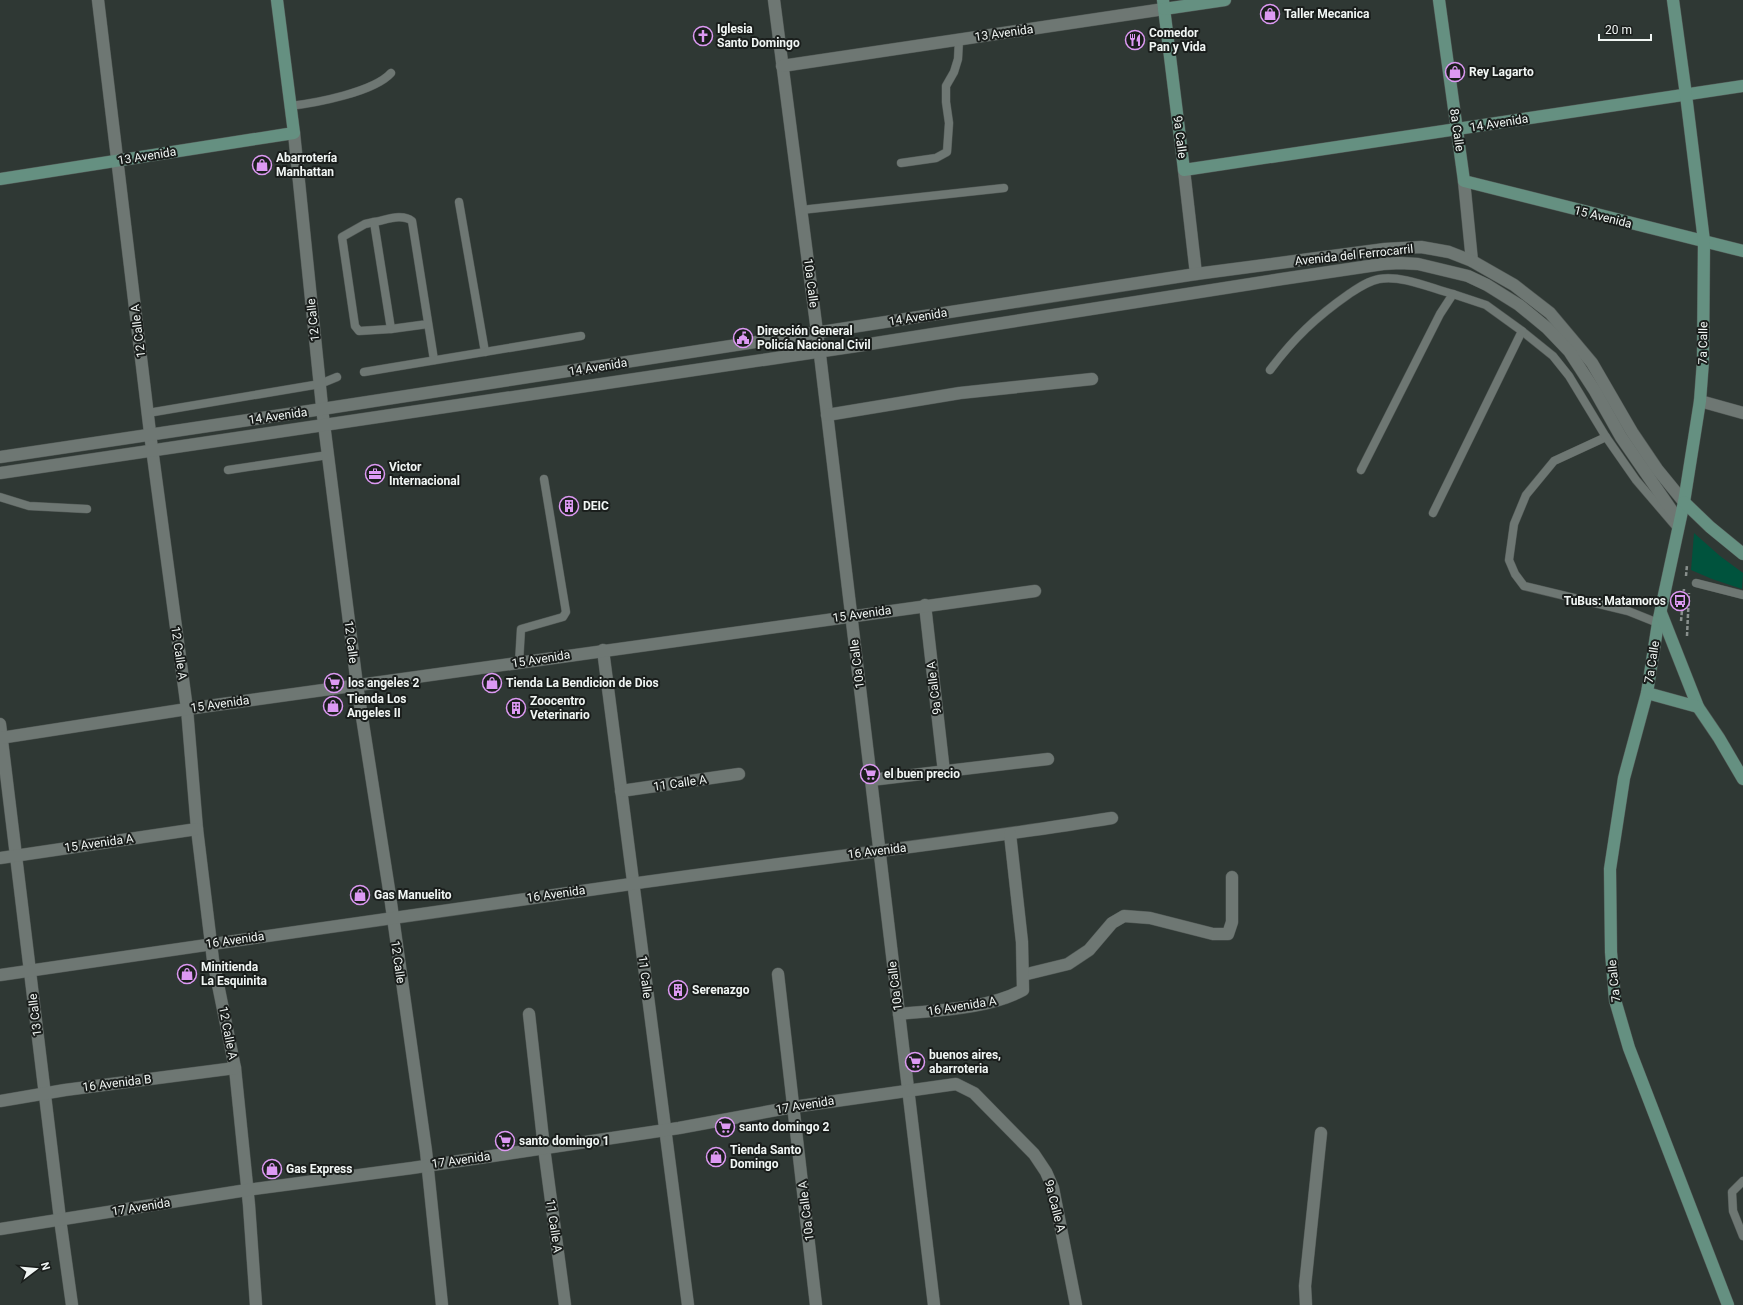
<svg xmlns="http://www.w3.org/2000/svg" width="1743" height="1305" font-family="Roboto,sans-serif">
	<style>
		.green { fill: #00533d }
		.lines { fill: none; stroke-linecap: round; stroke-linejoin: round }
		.lane-casing { stroke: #505754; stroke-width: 9 }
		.street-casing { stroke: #505754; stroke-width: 13 }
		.secondary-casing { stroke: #505754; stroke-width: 13 }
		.path { stroke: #89908d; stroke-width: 2.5; stroke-dasharray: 4 2; stroke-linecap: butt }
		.lane { stroke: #6e7773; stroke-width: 8 }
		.street { stroke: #6e7773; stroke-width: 12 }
		.secondary { stroke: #659081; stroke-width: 12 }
		.labels { text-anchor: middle; stroke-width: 4; stroke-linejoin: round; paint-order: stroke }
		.poi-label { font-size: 12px; font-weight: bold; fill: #f1f6f4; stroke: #1a1e1c; text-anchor: start }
		.street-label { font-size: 12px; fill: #f1f6f4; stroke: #1a1e1c }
	</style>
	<rect width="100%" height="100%" fill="#2f3834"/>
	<polygon class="green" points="1694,533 1720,556 1743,573 1742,589 1712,579 1691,570"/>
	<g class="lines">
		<defs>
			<g id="lane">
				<path d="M290 106C316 103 374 92 391 73"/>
				<polyline points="901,163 936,158 947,152 949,123 946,102 946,86 954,72 958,59 959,40"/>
				<polyline points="459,202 485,352"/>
				<polyline points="801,210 1004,188"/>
				<polyline points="374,222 365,224 342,237 355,326 359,331 391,329"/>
				<path d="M428 324 391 329 374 222C386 220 402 213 412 221L434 360"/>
				<path d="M1270 370C1294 338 1316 317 1349 294 1358 288 1368 281 1379 279 1403 275 1430 288 1453 294"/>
				<polyline points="364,372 581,336"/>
				<polyline points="148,413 320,384 337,377"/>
				<polyline points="1606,437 1554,461 1526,495 1514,524 1509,560 1515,574 1524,586 1628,611 1658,623"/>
				<polyline points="228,470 328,455"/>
				<polyline points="1361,470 1440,314 1453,294 1486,305 1522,331 1553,356 1569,376 1606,437 1636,480 1678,529"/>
				<polyline points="0,497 29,506 87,509"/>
				<polyline points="1433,513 1522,331"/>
				<polyline points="1696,583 1743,595"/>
				<polyline points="519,663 521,629 563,617 566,612 544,479"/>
				<polyline points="1743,1181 1732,1192 1733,1211 1743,1236"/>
			</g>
			<g id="street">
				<polyline points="98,0 151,441 187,709 197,829 213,960 235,1068 249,1205 256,1305"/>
				<polyline points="774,0 820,355 934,1305"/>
				<polyline points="782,66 1164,9"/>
				<polyline points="294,133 323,416 357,685 390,896 426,1151 442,1305"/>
				<polyline points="1184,170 1196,274"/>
				<polyline points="1464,181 1472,261"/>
				<polyline points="1700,401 1743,413"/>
				<polyline points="827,415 960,393 1092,379"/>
				<polyline points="0,457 309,411 1196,274 1385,249 1421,247 1449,252 1472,261 1514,285 1550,313 1592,363 1632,432 1657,469 1684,502"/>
				<polyline points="0,473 857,346 1282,279 1383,264 1400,263 1418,264 1468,276 1487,285 1519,305 1547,328 1569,351 1595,391 1621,437 1679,521"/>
				<polyline points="925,605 944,772"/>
				<polyline points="603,650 688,1305"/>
				<polyline points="0,724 60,1219 72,1305"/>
				<polyline points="0,738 187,709 1035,591"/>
				<polyline points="871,780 1048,759"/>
				<polyline points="621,791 739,774"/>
				<polyline points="0,858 197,829"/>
				<polyline points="778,974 816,1305"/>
				<path d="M0 975C210 944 421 914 631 884 791 861 952 844 1112 818"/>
				<polyline points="1023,975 1068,964 1089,950 1112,923 1124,916 1150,918 1213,934 1228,934 1232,922 1232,877"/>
				<polyline points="529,1014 544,1148 565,1305"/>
				<path d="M899 1014C938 1010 988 1009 1023 990L1022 942 1010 834"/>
				<polyline points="0,1101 65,1090 235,1068"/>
				<polyline points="0,1229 247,1190 412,1168 679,1128 793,1107 956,1084 974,1093 1034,1154 1046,1172 1053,1188 1076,1305"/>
				<polyline points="1306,1305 1305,1286 1321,1133"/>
			</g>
			<g id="secondary">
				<polyline points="1163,0 1184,170 1743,86"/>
				<polyline points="1439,0 1464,181 1743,251"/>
				<polyline points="1673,0 1686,95 1704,241 1703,361 1700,401 1684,502 1658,623 1647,693 1624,778 1610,869 1611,952 1615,1000 1629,1048 1728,1305"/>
				<polyline points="1164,9 1225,0"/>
				<polyline points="0,179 294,133 277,0"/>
				<polyline points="1684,502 1710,527 1743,554"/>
				<polyline points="1661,613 1698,707 1719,738 1743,779"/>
				<polyline points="1647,693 1698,707"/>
			</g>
		</defs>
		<use href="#lane" class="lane-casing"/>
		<use href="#street" class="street-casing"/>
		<use href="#secondary" class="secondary-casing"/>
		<g class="path">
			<polyline points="1686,576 1687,565"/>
			<polyline points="1681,621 1684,589"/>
			<polyline points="1687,636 1689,593"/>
		</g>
		<use href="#lane" class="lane"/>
		<use href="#street" class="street"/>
		<use href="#secondary" class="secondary"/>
	</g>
	<defs>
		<symbol id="shop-ring" viewBox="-11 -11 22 22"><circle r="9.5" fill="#1a1e1c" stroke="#dd99f3" stroke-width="1.5"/><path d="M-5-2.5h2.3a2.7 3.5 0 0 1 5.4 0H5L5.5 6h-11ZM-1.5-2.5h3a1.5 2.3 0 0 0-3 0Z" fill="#dd99f3"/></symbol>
		<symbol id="church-ring" viewBox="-11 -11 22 22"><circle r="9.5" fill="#1a1e1c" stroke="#dd99f3" stroke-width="1.5"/><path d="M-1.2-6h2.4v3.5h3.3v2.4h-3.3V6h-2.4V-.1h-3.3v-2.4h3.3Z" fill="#dd99f3"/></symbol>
		<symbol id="restaurant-ring" viewBox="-11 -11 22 22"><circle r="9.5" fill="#1a1e1c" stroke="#dd99f3" stroke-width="1.5"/><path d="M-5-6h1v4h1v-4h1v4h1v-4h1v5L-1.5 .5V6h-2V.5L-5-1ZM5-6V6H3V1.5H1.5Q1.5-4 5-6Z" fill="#dd99f3"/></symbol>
		<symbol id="civic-ring" viewBox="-11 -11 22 22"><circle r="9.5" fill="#1a1e1c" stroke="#dd99f3" stroke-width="1.5"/><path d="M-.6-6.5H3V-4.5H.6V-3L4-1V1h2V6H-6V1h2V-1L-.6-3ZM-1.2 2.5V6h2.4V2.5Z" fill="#dd99f3"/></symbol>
		<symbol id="office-ring" viewBox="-11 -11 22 22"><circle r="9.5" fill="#1a1e1c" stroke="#dd99f3" stroke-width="1.5"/><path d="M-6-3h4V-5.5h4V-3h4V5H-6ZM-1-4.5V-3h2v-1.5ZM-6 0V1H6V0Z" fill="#dd99f3"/></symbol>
		<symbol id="building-ring" viewBox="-11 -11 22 22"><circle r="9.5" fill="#1a1e1c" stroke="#dd99f3" stroke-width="1.5"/><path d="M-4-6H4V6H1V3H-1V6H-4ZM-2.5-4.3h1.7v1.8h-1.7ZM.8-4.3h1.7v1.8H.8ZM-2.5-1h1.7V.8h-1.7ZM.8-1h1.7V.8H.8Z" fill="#dd99f3"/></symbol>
		<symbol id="bus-ring" viewBox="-11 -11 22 22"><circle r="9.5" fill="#1a1e1c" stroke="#dd99f3" stroke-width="1.5"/><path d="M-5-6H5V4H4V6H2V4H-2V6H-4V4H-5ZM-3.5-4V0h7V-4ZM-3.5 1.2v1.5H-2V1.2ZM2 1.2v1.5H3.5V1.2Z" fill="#dd99f3"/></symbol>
		<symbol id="supermarket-ring" viewBox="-11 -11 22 22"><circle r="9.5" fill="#1a1e1c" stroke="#dd99f3" stroke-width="1.5"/><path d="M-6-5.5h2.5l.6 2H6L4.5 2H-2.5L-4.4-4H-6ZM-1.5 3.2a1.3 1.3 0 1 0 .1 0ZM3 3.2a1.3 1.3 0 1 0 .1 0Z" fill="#dd99f3"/></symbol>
	</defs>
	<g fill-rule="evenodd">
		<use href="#shop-ring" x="1259" y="3" width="22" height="22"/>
		<use href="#church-ring" x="692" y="25" width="22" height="22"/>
		<use href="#restaurant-ring" x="1124" y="29" width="22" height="22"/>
		<use href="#shop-ring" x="1444" y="61" width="22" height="22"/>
		<use href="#shop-ring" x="251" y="154" width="22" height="22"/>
		<use href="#civic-ring" x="732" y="327" width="22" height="22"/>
		<use href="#office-ring" x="364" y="463" width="22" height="22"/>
		<use href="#building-ring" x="558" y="495" width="22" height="22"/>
		<use href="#bus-ring" x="1669" y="590" width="22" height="22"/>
		<use href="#supermarket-ring" x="323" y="672" width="22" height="22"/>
		<use href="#shop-ring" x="481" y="672" width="22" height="22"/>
		<use href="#shop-ring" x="322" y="695" width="22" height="22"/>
		<use href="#building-ring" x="505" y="697" width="22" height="22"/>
		<use href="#supermarket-ring" x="859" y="763" width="22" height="22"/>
		<use href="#shop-ring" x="349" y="884" width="22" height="22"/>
		<use href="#shop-ring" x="176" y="963" width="22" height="22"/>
		<use href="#building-ring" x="667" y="979" width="22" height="22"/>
		<use href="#supermarket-ring" x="904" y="1051" width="22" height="22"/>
		<use href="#supermarket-ring" x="714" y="1116" width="22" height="22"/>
		<use href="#supermarket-ring" x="494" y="1130" width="22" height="22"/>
		<use href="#shop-ring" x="705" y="1146" width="22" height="22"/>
		<use href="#shop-ring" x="261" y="1158" width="22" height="22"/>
	</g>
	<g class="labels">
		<g class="poi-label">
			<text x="1284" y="18">Taller Mecanica</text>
			<text x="717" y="33">Iglesia<tspan x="717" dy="14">Santo Domingo</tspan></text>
			<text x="1149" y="37">Comedor<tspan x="1149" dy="14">Pan y Vida</tspan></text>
			<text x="1469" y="76">Rey Lagarto</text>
			<text x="276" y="162">Abarrotería<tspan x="276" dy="14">Manhattan</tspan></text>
			<text x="757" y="335">Dirección General<tspan x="757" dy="14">Policía Nacional Civil</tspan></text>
			<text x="389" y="471">Victor<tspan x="389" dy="14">Internacional</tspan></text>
			<text x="583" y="510">DEIC</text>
			<text x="1666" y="605" text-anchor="end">TuBus: Matamoros</text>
			<text x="348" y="687">los angeles 2</text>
			<text x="506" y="687">Tienda La Bendicion de Dios</text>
			<text x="347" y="703">Tienda Los<tspan x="347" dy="14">Angeles II</tspan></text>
			<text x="530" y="705">Zoocentro<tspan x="530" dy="14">Veterinario</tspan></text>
			<text x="884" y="778">el buen precio</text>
			<text x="374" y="899">Gas Manuelito</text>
			<text x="201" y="971">Minitienda<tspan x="201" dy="14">La Esquinita</tspan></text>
			<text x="692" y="994">Serenazgo</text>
			<text x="929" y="1059">buenos aires,<tspan x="929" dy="14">abarroteria</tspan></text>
			<text x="739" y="1131">santo domingo 2</text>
			<text x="519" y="1145">santo domingo 1</text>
			<text x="730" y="1154">Tienda Santo<tspan x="730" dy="14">Domingo</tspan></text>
			<text x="286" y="1173">Gas Express</text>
		</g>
		<g class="street-label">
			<text transform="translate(1004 33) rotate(-8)" y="4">13 Avenida</text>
			<text transform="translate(1499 123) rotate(-9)" y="4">14 Avenida</text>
			<text transform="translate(1457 130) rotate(82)" y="4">8a Calle</text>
			<text transform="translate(1180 137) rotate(83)" y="4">9a Calle</text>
			<text transform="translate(147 156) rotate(-9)" y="4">13 Avenida</text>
			<text transform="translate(1603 217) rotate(14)" y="4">15 Avenida</text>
			<text transform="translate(1354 255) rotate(-6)" y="4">Avenida del Ferrocarril</text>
			<text transform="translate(811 283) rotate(83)" y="4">10a Calle</text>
			<text transform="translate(918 317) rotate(-9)" y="4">14 Avenida</text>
			<text transform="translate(313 320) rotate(-96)" y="4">12 Calle</text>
			<text transform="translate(138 331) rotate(-97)" y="4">12 Calle A</text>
			<text transform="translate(1703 343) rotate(-89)" y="4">7a Calle</text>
			<text transform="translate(598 367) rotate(-9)" y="4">14 Avenida</text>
			<text transform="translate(278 416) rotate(-8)" y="4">14 Avenida</text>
			<text transform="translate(862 614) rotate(-8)" y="4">15 Avenida</text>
			<text transform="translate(351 642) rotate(83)" y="4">12 Calle</text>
			<text transform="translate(179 653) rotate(82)" y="4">12 Calle A</text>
			<text transform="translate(541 659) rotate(-9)" y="4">15 Avenida</text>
			<text transform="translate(1652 662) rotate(-81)" y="4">7a Calle</text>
			<text transform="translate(857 664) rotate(-97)" y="4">10a Calle</text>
			<text transform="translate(934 688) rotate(-97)" y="4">9a Calle A</text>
			<text transform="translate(220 704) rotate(-8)" y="4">15 Avenida</text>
			<text transform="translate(680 783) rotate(-8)" y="4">11 Calle A</text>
			<text transform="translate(99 843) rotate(-8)" y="4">15 Avenida A</text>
			<text transform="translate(877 851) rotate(-7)" y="4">16 Avenida</text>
			<text transform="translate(556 894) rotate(-8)" y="4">16 Avenida</text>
			<text transform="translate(235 940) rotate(-8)" y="4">16 Avenida</text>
			<text transform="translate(398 962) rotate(82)" y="4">12 Calle</text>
			<text transform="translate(645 977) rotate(83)" y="4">11 Calle</text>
			<text transform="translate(1614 981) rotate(-96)" y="4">7a Calle</text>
			<text transform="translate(895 986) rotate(-97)" y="4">10a Calle</text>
			<text transform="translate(962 1006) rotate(-9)" y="4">16 Avenida A</text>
			<text transform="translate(35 1015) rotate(-97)" y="4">13 Calle</text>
			<text transform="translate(228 1033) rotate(79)" y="4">12 Calle A</text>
			<text transform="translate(117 1083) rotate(-7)" y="4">16 Avenida B</text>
			<text transform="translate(805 1105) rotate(-9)" y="4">17 Avenida</text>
			<text transform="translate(461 1160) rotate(-8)" y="4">17 Avenida</text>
			<text transform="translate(1055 1206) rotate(76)" y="4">9a Calle A</text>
			<text transform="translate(141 1207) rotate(-9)" y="4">17 Avenida</text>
			<text transform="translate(806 1211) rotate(-97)" y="4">10a Calle A</text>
			<text transform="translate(554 1226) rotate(82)" y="4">11 Calle A</text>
		</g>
	</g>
	<g transform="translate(36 1269) rotate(74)" stroke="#1a1e1c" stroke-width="3" paint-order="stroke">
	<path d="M0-3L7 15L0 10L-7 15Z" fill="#f1f6f4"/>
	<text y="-6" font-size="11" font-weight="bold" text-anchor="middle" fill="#f1f6f4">N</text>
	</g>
	<path d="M1599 34v6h52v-6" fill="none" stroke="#f1f6f4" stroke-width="2"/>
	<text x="1605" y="34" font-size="12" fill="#f1f6f4" stroke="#1a1e1c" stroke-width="3" paint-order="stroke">20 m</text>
</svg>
